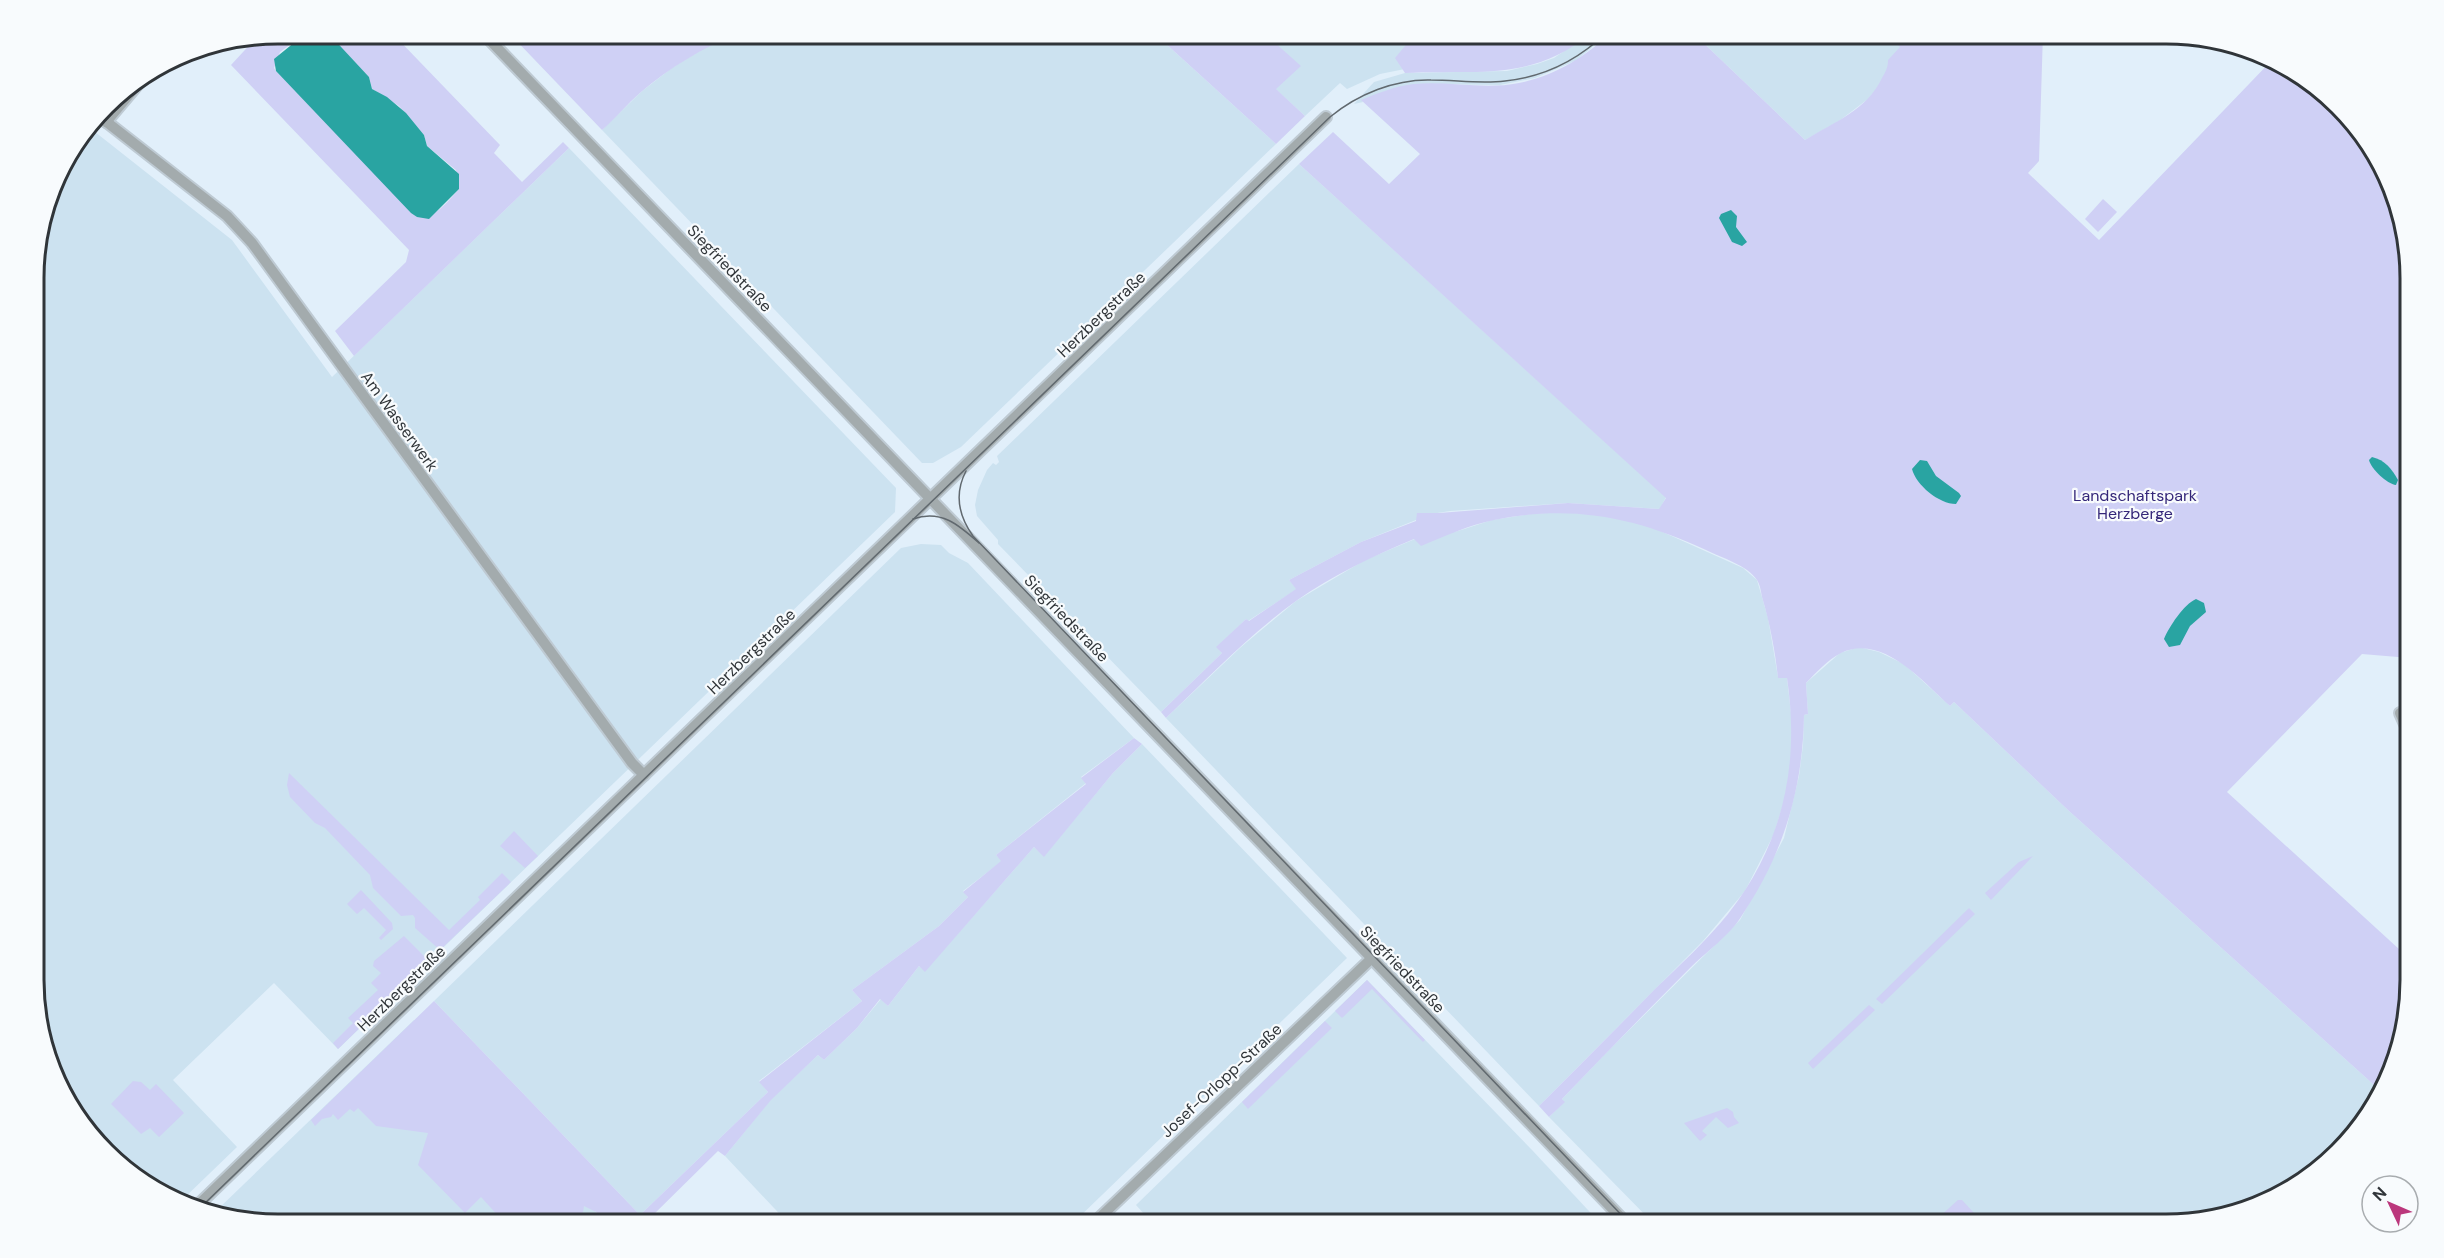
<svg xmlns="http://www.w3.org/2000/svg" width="2444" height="1258" font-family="'DM Sans',sans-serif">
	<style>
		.built { fill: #cce2f0 }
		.green { fill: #cfd0f5 }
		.water { fill: #29a4a2 }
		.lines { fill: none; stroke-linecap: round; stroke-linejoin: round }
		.minor-casing { stroke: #becad3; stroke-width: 14 }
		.minor { stroke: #a3abad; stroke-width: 10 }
		.tram { stroke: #61696f; stroke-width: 1.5 }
		.labels { text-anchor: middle; stroke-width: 4.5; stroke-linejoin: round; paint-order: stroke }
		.street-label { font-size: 16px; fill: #303539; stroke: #f8fbfd }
		.park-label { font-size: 16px; fill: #342779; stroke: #f8fbfd }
		.rim { fill: none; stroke: #303539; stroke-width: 3 }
	</style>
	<rect width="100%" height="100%" fill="#e1effa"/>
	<g class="built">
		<polygon points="737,33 1154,33 1276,144 961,447 933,463 922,463 602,130 641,92 673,67 708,46"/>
		<polygon points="1214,33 1584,33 1380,74 1347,89 1340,83 1305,116"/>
		<polygon points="1591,33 1609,34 1575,61 1535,78 1500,85 1430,84 1362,100 1363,102 1354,104 1374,82 1405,73 1507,71 1537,64 1554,58"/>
		<polygon points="1693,33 1885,33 1901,47 1878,87 1868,99 1839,121 1805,140"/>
		<polygon points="90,128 232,240 332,377 569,148 896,488 895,512 338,1049 274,983 173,1080 237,1147 180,1202 169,1200 83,1129 52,1074 35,1013 34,261 58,169"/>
		<polygon points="1299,164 1666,497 1660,509 1568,503 1450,511 1431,514 1361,542 1289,580 1297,589 1248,621 1246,619 1217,647 1222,653 1161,712 998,544 998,540 977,516 975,505 978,490 987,470 993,463 996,465 999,462 997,456"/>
		<polygon points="1561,512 1593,514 1625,519 1656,529 1743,568 1757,580 1768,618 1778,677 1787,678 1793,731 1791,762 1785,798 1774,834 1745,891 1703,941 1539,1106 1166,718 1241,647 1296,601 1365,560 1415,539 1458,531 1492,520 1531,514"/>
		<polygon points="921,544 941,545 949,553 968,563 1134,738 1081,777 1086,783 996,855 1002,861 963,891 968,897 939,926 852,990 862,1001 759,1081 768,1092 640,1215 434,1001 901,548"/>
		<polygon points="1859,647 1879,652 1904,664 1950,706 1954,702 2069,811 2383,1093 2358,1126 2360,1128 2350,1142 2302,1184 2245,1212 2182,1224 1655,1225 1549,1117 1564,1102 1562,1099 1609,1050 1740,920 1784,838 1799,776 1803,745 1804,715 1808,714 1806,683 1840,653"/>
		<polygon points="1142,744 1347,958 1071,1225 790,1225 725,1156 771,1099 818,1055 824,1060 857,1028 881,999 888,1006 919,966 925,971 1034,847 1044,856 1113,773"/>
		<polygon points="1367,980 1532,1150 1602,1225 1154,1225 1136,1205"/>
		<polygon points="414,1020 608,1225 278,1225 216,1211"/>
	</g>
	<g class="green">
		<path d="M278 33H306L280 52 274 68 276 71 417 217C437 217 445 204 459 189L456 170 427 146 424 135 399 106 372 89 369 77 327 33H392L500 145 494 153 522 182 563 142 569 148 354 356 335 331 406 262 409 250 231 65 257 37Z"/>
		<path d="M509 33H737C702 49 670 67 641 92 627 104 614 120 602 130Z"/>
		<polygon points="1154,33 1280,33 1273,41 1301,66 1276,89 1305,116 1276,144"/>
		<path d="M1416 33H1591C1531 83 1476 69 1405 73L1395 58Z"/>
		<path d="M1611 33H1693L1805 140C1834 122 1867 110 1882 78 1886 71 1888 67 1888 60L1900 47 1885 33H2043L2039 161 2028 173 2099 240 2274 58 2327 94 2370 141 2409 246 2410 658 2362 654 2227 792 2411 960V981L2383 1093 2069 811 1954 702 1950 706C1922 681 1882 633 1841 653 1827 660 1816 673 1806 683L1808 714 1804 715C1803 789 1783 855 1741 917 1730 935 1705 953 1690 968 1647 1011 1604 1055 1562 1099L1565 1102 1549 1117 1539 1106C1578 1067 1617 1028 1655 989 1680 965 1706 941 1728 914 1783 844 1800 765 1787 678H1778C1775 650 1770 624 1762 597 1761 592 1760 584 1757 580 1747 565 1722 558 1706 550 1635 517 1572 504 1494 520 1469 525 1445 536 1421 546L1414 539C1373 556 1333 575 1296 601 1249 635 1208 678 1166 718L1161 712 1222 653 1216 647 1246 619 1249 621 1296 589 1289 580 1361 542 1416 521 1417 513H1439L1568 503 1659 509 1666 498 1299 164 1333 132 1389 184 1420 154 1361 100C1378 93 1396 86 1414 84 1449 81 1485 90 1519 83 1555 76 1584 57 1611 33Z"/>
		<polygon points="2103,199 2117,212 2098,232 2085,219"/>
		<polygon points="1134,738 1142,744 1113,773 1044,857 1034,847 925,972 919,966 888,1006 880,999 857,1028 824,1060 818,1055 771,1100 725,1156 718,1151 646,1222 649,1225 608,1225 596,1212 584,1206 583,1212 569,1225 518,1225 511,1219 501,1219 481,1197 465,1213 418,1165 428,1133 376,1126 358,1108 354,1112 350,1109 338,1120 333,1114 331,1117 322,1119 315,1126 311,1120 434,1001 640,1215 768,1092 759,1082 862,1001 852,990 939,926 968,897 963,892 1001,861 996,855 1086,784 1081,778"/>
		<polygon points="289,773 449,930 480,900 478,897 502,873 511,882 440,950 415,928 415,918 413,915 401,916 373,888 370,875 325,828 315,823 290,797 287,785"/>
		<polygon points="514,831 538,856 525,868 500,846"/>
		<polygon points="2033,856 1991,900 1985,893 2019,862"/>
		<polygon points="361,890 392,923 393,929 381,940 379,938 386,930 364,908 357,914 347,904"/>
		<polygon points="1969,908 1975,914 1882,1004 1876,999"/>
		<polygon points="404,936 429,961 338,1049 333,1043 353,1023 348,1018 378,990 371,983 381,973 373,966 374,961"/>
		<polygon points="1367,980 1425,1040 1423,1042 1372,989 1342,1018 1335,1011"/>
		<polygon points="1869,1005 1875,1010 1813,1069 1808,1063"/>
		<polygon points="1325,1021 1332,1028 1248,1109 1242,1102"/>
		<polygon points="133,1081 141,1082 150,1090 156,1084 184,1113 159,1137 150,1128 141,1134 111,1104"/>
		<polygon points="1727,1108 1733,1112 1734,1117 1739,1123 1728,1128 1716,1117 1702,1131 1707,1135 1700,1141 1684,1123"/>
		<polygon points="1958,1200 1962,1200 1974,1213 1974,1216 1966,1225 1940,1225 1938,1218"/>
	</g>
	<g class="water">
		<polygon points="306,33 329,34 369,77 372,89 387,97 406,113 424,135 427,146 459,174 459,189 429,219 417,217 411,213 276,71 274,59"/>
		<polygon points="1731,210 1737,216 1736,227 1747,242 1742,246 1732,242 1719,218 1721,214"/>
		<path d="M2372 457C2385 460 2392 469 2398 480L2396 485C2387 484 2371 469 2369 460Z"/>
		<path d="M1920 460 1927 461 1936 476 1959 493 1961 496 1956 504C1939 504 1916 485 1912 469Z"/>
		<path d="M2196 599 2204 603 2206 612 2190 626 2180 645 2169 647 2164 639C2169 627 2184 604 2196 599Z"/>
	</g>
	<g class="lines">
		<defs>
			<g id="minor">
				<polyline points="483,33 1628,1225"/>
				<polyline points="99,116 227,216 252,243 632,763 644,775"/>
				<polyline points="106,122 144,77"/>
				<polyline points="2400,713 2410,735"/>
				<polyline points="197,1206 1326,117"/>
				<polyline points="1092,1225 1372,958"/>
			</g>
		</defs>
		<use href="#minor" class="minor-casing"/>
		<use href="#minor" class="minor"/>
		<g class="tram">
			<path d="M966 471C954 494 958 515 973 536L1631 1225"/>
			<path d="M913 519C941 509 959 525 979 543"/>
			<path d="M201 1207 1330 117C1358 94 1395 79 1431 80 1456 80 1480 84 1505 81 1543 77 1578 60 1606 33"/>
		</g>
	</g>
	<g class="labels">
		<g class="street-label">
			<text transform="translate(730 268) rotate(46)" y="6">Siegfriedstraße</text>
			<text transform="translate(1101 314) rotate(-44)" y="6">Herzbergstraße</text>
			<text transform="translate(400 421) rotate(54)" y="6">Am Wasserwerk</text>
			<text transform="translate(1067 618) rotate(46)" y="6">Siegfriedstraße</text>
			<text transform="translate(751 651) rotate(-44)" y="6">Herzbergstraße</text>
			<text transform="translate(1403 969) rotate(46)" y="6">Siegfriedstraße</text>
			<text transform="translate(401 988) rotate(-44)" y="6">Herzbergstraße</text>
			<text transform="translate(1221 1080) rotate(-43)" y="6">Josef-Orlopp-Straße</text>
		</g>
		<g class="park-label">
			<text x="2135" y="501">Landschaftspark<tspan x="2135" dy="18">Herzberge</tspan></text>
		</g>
	</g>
	<path d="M0 0H2444V1258H0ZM278 44H2166A234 234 0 0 1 2400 278V980A234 234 0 0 1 2166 1214H278A234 234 0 0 1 44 980V278A234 234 0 0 1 278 44Z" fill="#f8fbfd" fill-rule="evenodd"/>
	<path class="rim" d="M278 44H2166A234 234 0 0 1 2400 278V980A234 234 0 0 1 2166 1214H278A234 234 0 0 1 44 980V278A234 234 0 0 1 278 44Z"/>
	<g transform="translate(2390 1204) rotate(314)"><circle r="28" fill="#f8fbfd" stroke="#a8acaf" stroke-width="1.5"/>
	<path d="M0-4.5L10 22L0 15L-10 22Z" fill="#bb377c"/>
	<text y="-9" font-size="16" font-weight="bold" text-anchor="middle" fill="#303539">N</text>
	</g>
</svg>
